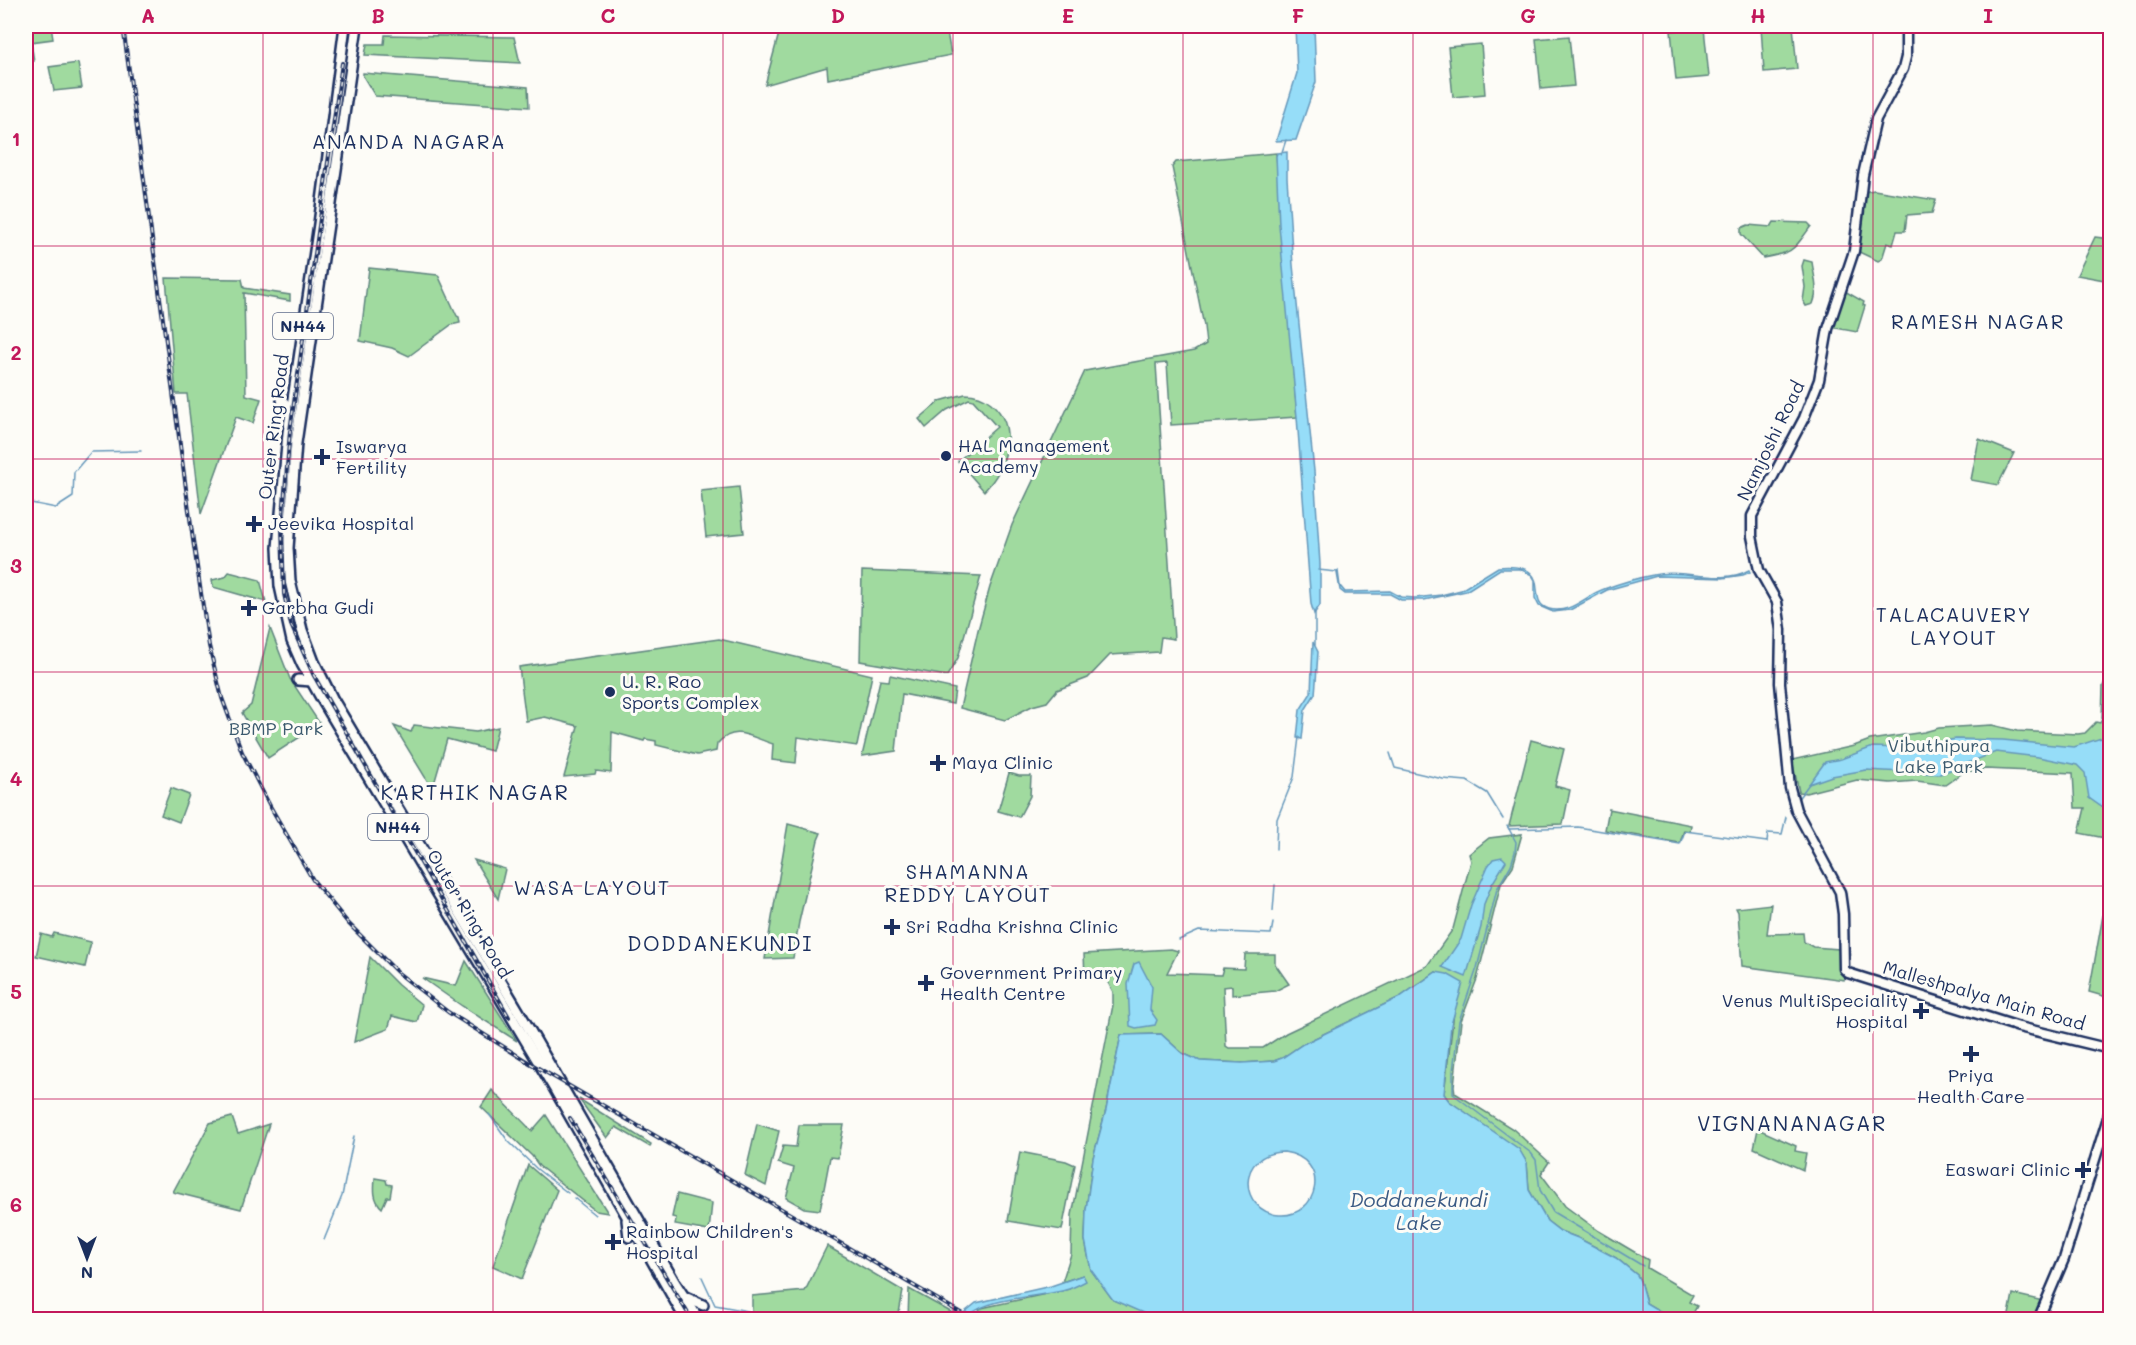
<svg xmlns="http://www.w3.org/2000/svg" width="2136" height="1345" font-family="Mali,sans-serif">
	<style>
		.green { fill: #a0da9f; stroke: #5e847e; stroke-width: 1.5 }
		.water { fill: #96ddf8; stroke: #6597ba; stroke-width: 1.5; fill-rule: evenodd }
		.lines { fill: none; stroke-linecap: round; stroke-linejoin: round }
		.stream { stroke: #6597ba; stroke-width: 1.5 }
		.major-casing { stroke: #1b2f5e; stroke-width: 13 }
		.highway-casing { stroke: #1b2f5e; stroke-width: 14 }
		.major { stroke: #fdfcf7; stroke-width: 8 }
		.highway { stroke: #fdfcf7; stroke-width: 9 }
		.rail-casing { stroke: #1b2f5e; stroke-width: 4 }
		.rail { stroke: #fdfcf7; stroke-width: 1.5; stroke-dasharray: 4.5; stroke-linecap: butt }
		.grid { fill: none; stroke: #c2185b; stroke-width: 1.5; stroke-opacity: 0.55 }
		.poi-dot { fill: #1b2f5e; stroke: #fdfcf7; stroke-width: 2 }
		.labels { text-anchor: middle; stroke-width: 6; stroke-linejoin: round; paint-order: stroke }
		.shield { fill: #fdfcf7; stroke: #5f6c8c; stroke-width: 1.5 }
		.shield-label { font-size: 16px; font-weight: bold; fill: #1b2f5e }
		.street-label { font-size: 18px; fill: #1b2f5e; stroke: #fdfcf7 }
		.poi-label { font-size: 18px; fill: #1b2f5e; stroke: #fdfcf7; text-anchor: start }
		.park-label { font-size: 18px; fill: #3c5a6e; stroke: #fdfcf7 }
		.neighbourhood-label { font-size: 20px; letter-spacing: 1.5px; fill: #1b2f5e; stroke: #fdfcf7 }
		.water-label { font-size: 20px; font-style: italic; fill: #3a5a84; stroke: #fdfcf7 }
		.quarter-label { font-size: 21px; letter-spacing: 1.5px; fill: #1b2f5e; stroke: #fdfcf7 }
		.neatline { fill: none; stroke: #c2185b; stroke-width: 2 }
		.grid-label { font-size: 20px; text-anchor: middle; font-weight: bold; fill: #c2185b }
	</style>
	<rect width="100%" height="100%" fill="#fdfcf7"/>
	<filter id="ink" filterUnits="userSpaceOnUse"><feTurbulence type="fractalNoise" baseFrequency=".0167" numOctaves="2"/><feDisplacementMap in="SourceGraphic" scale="12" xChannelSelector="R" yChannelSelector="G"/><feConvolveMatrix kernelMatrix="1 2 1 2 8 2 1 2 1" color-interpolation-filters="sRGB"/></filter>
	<g filter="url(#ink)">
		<g class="green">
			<polygon points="26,26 51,26 53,39 31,42 34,61 26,62"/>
			<polygon points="781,26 946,26 951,55 828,79 827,67 765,85"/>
			<polygon points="1761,26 1793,26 1797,69 1764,72"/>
			<polygon points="1704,28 1709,77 1676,80 1671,31"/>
			<polygon points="385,35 514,37 520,63 365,55 367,44 384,44"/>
			<polygon points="1569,36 1574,86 1541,89 1536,39"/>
			<polygon points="1481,44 1485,94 1453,97 1448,47"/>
			<polygon points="78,63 82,88 54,91 49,67"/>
			<polygon points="363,73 528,87 529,107 375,96 363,76"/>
			<polygon points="1276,153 1297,417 1171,425 1167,363 1156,364 1174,639 1161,637 1159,652 1110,655 1088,678 1057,690 1047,702 1032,706 1005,720 960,708 978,630 990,587 1012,525 1085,371 1194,351 1206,344 1204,326 1172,167 1176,162"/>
			<polygon points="1874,190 1936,200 1932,213 1907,215 1905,231 1897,231 1893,245 1887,243 1882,259 1878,261 1857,251 1864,192"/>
			<path d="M1774 222 1808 223 1811 226C1792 252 1794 252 1763 258L1741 234V228L1748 225 1771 227Z"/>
			<polygon points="2095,237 2110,239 2110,281 2077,275"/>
			<path d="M1804 260 1812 262C1814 277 1819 289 1813 304L1806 306 1803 301 1805 287 1802 266Z"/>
			<polygon points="369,268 438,275 457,316 459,317 460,323 451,325 409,356 392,348 360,341"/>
			<polygon points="166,278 242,279 244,288 290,295 290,301 244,293 246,395 261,399 253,423 236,417 201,514 187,394 176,394"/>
			<polygon points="1843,290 1864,302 1863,305 1865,306 1857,332 1830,327"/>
			<path d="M965 394C975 394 984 397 991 403 1019 427 1007 468 984 491L958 461 997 427 973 400 969 399 947 410 926 428 919 419 940 401Z"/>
			<polygon points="1979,439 2014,453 1998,485 1971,480"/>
			<polygon points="739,487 744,533 706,537 701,491"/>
			<polygon points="862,571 981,576 958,658 947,676 860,661"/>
			<polygon points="229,572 260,580 266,602 213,587 212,580 225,577"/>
			<polygon points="270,628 290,679 320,724 268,758 242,713 251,705"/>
			<path d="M719 639 872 675 857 746 798 737 796 763 772 760 773 744C750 737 735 724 717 744L716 751 697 755 656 745V741L645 739 644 741 612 732 611 773 596 771 595 774 564 777 578 726 545 717 526 721 519 667Z"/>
			<polygon points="2110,670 2110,724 2109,731 2110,734 2110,839 2079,833 2085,808 2075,808 2073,773 1986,769 1964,772 1945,785 1917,781 1890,783 1857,780 1806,793 1799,792 1792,760 1854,746 1870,740 1924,732 1939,728 1992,725 2017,731 2078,734 2085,733 2096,722 2100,723 2102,719 2103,686"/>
			<polygon points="890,675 955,689 953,704 902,694 896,751 862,756 880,680 889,681"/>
			<polygon points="414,725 476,732 498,727 492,751 447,739 434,784 428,782 394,726 411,732"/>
			<polygon points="1531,740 1564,749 1555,786 1570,790 1563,824 1509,826"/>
			<polygon points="1009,773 1019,776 1031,776 1030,796 1019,817 998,811"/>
			<polygon points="171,788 189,795 179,822 161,815"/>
			<polygon points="1609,809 1691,825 1690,831 1684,830 1680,843 1605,830"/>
			<polygon points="788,824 821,833 818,840 799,922 793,958 765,959"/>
			<polygon points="1522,834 1513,866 1501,884 1477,979 1461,1021 1454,1086 1455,1093 1513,1129 1549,1162 1541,1174 1565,1206 1599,1231 1648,1260 1647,1268 1693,1295 1689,1302 1697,1306 1690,1319 1673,1319 1646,1303 1640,1281 1637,1275 1616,1258 1578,1238 1560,1231 1547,1221 1529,1190 1527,1163 1519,1150 1449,1101 1444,1094 1454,1012 1436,972 1400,997 1303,1044 1282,1058 1274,1061 1242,1063 1200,1061 1182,1053 1161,1034 1121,1035 1106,1110 1093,1158 1086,1210 1085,1240 1091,1270 1113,1300 1159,1319 999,1319 977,1309 1069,1289 1083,1275 1062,1282 1071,1254 1072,1215 1113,1005 1113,992 1105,977 1085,977 1084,954 1171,949 1178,951 1167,973 1221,975 1223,968 1244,969 1245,954 1275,954 1275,964 1289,984 1275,991 1232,995 1232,986 1223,987 1226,1046 1229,1048 1263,1048 1286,1033 1427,966 1453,929 1471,861 1469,854 1489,838"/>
			<polygon points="474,860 505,869 498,899"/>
			<polygon points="2110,877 2110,998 2089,992"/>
			<polygon points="1771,904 1767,934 1803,933 1804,942 1813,947 1839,949 1840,970 1844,974 1844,980 1742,966 1738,912 1736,908"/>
			<polygon points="54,933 91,942 85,967 36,956 41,934 52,937"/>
			<polygon points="370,957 398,985 422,1005 417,1022 392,1016 388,1029 354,1042"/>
			<polygon points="466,961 517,1041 462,1006 422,978 456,986"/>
			<polygon points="492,1090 532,1131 546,1115 608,1213 596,1211 539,1166 532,1156 481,1107"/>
			<polygon points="579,1099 651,1144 650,1147 616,1127 607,1138"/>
			<polygon points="232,1117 238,1134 269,1124 241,1209 173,1192 210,1123"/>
			<polygon points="757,1124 779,1131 766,1186 745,1175"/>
			<polygon points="799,1125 844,1125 838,1158 830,1157 820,1210 804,1208 786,1198 794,1168 778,1163 783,1146 796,1147"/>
			<polygon points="1758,1129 1796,1146 1795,1151 1806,1153 1803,1170 1754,1148"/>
			<polygon points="1020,1152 1066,1161 1075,1165 1062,1230 1008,1221"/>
			<polygon points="528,1165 557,1190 522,1279 493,1266"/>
			<path d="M375 1178 386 1180 387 1184 392 1185 390 1197H387L382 1208C373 1200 374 1189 375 1178Z"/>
			<polygon points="677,1194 712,1203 709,1231 675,1225 676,1218 672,1217"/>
			<polygon points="827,1246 903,1291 898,1319 752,1319 752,1296 805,1291"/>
			<polygon points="909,1289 958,1316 943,1319 908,1319"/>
			<polygon points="2013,1294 2043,1301 2034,1319 2008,1320"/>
		</g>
		<g class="water">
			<polygon points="1295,26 1314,26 1316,82 1296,140 1276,141 1297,73"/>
			<polygon points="1287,152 1287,178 1293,265 1314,471 1320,564 1320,605 1314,614 1311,604 1297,417 1279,225 1276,156 1277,153"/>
			<path d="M1498 567C1558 562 1523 602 1549 609 1570 615 1586 595 1604 589 1620 583 1637 578 1653 575 1683 568 1721 586 1749 570L1750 572 1743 575 1723 578 1657 576 1607 590 1570 610 1553 612 1539 606 1535 598V580L1532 575 1520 569H1500L1466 591 1424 600H1401L1390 594H1345L1340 590 1337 573 1338 571 1340 586 1345 592 1390 591 1401 597 1415 598 1441 595 1461 590Z"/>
			<polygon points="1313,642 1318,652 1316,682 1315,694 1305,710 1302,739 1297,738 1300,710 1311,693"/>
			<polygon points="2101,738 2110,746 2110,808 2103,808 2089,798 2085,773 2077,765 2038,757 1996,752 1940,774 1866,770 1832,776 1809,784 1825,762 1841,759 1873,747 1900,748 1956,739 2003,740 2074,747"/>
			<polygon points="1502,857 1506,861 1492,884 1484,904 1481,927 1466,977 1442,967 1461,939 1471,905 1488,866 1493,859"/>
			<polygon points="1139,962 1152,987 1150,1010 1157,1020 1155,1025 1136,1028 1130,1026 1128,984 1134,964"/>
			<path d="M1436 972 1447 974 1463 983 1451 1025 1444 1094 1449 1101 1519 1149 1527 1163 1529 1190 1547 1221 1560 1231 1578 1238 1616 1258 1637 1275 1640 1281 1646 1303 1673 1319 1159 1320 1113 1300 1091 1270 1085 1240 1086 1210 1093 1158 1106 1110 1121 1035 1161 1034 1182 1053 1200 1061 1242 1063 1274 1061 1282 1058 1303 1044 1400 997ZM1284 1152C1332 1159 1319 1218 1279 1215 1238 1211 1236 1152 1284 1152Z"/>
			<path d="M1083 1275 1086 1281C1080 1284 1075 1287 1069 1289 1042 1298 990 1296 970 1315L965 1312 976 1303 1051 1286Z"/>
		</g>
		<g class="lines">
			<g class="stream">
				<polyline points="1281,155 1286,140"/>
				<polyline points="26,502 56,508 73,497 74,472 91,452 141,451"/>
				<polyline points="1318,570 1337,572"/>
				<polyline points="1315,645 1315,611"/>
				<polyline points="1390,753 1395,768 1443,779 1467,781 1487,793 1503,819"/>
				<polyline points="1797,800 1809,784"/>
				<polyline points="1507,826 1509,829 1578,827 1680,844 1685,831 1767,842 1768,833 1782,834 1786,817"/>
				<polyline points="1509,829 1516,842 1515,852 1511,865 1497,889 1477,968 1459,1021 1453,1071 1453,1094 1531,1153 1536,1160 1540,1190 1553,1212 1643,1266"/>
				<polyline points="1276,849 1277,819 1294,777 1299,737"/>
				<polyline points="1273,911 1275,885"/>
				<polyline points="1179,940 1199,931 1271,934 1273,923"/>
				<polyline points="489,1114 508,1141 537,1169 568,1193"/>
				<polyline points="574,1198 595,1215"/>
				<polyline points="324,1240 342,1196 354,1136"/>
				<polyline points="702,1277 715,1305 748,1311 747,1320"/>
				<polyline points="961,1320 966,1313"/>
			</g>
			<defs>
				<g id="major">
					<polyline points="1906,26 1906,57 1903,69 1876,119 1863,175 1854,251 1828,329 1819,380 1804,418 1752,516 1752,536 1759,570 1777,602 1781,630 1780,683 1790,788 1796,810 1840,892 1843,914 1844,969 1848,973 2019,1027 2110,1049"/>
					<polyline points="2038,1320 2064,1259 2110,1111"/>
				</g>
				<g id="highway">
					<polyline points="345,26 319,224 288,433 278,548 280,586 292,641 302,664 323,701 554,1088 686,1320"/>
					<polyline points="357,26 296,443 288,548 290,581 302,630 314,662 332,698 525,1022 675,1283 699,1320"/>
					<polyline points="291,328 304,321"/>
					<polyline points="282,400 291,412"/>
					<polyline points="298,680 312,681"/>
					<polyline points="627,1220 629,1237"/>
					<polyline points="685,1297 703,1305"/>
				</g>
			</defs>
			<use href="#major" class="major-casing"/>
			<use href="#highway" class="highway-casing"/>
			<use href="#major" class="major"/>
			<use href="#highway" class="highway"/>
			<defs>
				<g id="rail">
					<polyline points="123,26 193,540 209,646 222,698 242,752 270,806 313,880 348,923 397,972 448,1012 528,1062 973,1320"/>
					<polyline points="342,63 290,431 282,527 284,594 291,625 313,674 509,1017"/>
					<polyline points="570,1118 692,1320"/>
				</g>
			</defs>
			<use href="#rail" class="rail-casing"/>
			<use href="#rail" class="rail"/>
		</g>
	</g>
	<path class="grid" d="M263 26V1320M493 26V1320M723 26V1320M953 26V1320M1183 26V1320M1413 26V1320M1643 26V1320M1873 26V1320M26 246H2110M26 459H2110M26 672H2110M26 886H2110M26 1099H2110"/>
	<g class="poi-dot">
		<circle cx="946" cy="456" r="6"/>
		<path d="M319 448h6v6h6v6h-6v6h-6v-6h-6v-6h6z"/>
		<path d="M251 515h6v6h6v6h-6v6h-6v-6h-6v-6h6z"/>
		<path d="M246 599h6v6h6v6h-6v6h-6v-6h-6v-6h6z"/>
		<circle cx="610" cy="692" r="6"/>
		<path d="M935 754h6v6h6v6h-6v6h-6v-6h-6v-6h6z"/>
		<path d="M889 918h6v6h6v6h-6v6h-6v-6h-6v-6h6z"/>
		<path d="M923 974h6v6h6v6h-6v6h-6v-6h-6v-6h6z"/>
		<path d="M1918 1002h6v6h6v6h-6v6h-6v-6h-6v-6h6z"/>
		<path d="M1968 1045h6v6h6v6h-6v6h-6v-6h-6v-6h6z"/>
		<path d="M2080 1161h6v6h6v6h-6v6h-6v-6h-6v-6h6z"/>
		<path d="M610 1233h6v6h6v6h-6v6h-6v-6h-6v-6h6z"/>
	</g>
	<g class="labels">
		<g class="shield">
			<rect x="273" y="313" width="60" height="26" rx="4.5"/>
			<rect x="368" y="814" width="60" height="26" rx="4.5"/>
		</g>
		<g class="shield-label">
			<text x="303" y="332">NH44</text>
			<text x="398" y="833">NH44</text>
		</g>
		<g class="street-label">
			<text transform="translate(274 427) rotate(-83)" y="6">Outer Ring Road</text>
			<text transform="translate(1771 441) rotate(-64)" y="6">Namjoshi Road</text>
			<text transform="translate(469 914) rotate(59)" y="6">Outer Ring Road</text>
			<text transform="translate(1984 996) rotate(16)" y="6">Malleshpalya Main Road</text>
		</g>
		<g class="poi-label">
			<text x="958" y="452">HAL Management<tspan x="958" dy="21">Academy</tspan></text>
			<text x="336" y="453">Iswarya<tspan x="336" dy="21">Fertility</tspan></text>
			<text x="268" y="530">Jeevika Hospital</text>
			<text x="262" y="614">Garbha Gudi</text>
			<text x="622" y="688">U. R. Rao<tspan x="622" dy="21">Sports Complex</tspan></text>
			<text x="952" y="769">Maya Clinic</text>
			<text x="906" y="933">Sri Radha Krishna Clinic</text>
			<text x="940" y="979">Government Primary<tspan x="940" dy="21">Health Centre</tspan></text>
			<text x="1908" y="1007" text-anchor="end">Venus MultiSpeciality<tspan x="1908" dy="21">Hospital</tspan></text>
			<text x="1971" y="1082" text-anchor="middle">Priya<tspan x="1971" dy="21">Health Care</tspan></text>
			<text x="2070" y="1176" text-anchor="end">Easwari Clinic</text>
			<text x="626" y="1238">Rainbow Children's<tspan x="626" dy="21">Hospital</tspan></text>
		</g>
		<g class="park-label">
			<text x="276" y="735">BBMP Park</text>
			<text x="1939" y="752">Vibuthipura<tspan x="1939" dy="21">Lake Park</tspan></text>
		</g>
		<g class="neighbourhood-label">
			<text x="409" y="149">ANANDA NAGARA</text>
			<text x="1978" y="329">RAMESH NAGAR</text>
			<text x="1954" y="622">TALACAUVERY<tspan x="1954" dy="23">LAYOUT</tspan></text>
			<text x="968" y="879">SHAMANNA<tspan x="968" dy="23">REDDY LAYOUT</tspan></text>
			<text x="592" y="895">WASA LAYOUT</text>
		</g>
		<g class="water-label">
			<text x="1419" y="1207">Doddanekundi<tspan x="1419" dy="23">Lake</tspan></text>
		</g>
		<g class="quarter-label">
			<text x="475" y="800">KARTHIK NAGAR</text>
			<text x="720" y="951">DODDANEKUNDI</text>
			<text x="1792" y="1131">VIGNANANAGAR</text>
		</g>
	</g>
	<rect width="2136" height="1345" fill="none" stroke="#fdfcf7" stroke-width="66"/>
	<g transform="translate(87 1258) rotate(180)" stroke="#fdfcf7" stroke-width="4.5" paint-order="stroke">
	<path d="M0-4.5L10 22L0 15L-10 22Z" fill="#1b2f5e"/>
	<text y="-9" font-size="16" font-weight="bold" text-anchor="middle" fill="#1b2f5e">N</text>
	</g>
	<rect x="33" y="33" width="2070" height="1279" class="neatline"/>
	<g class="grid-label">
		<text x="148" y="23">A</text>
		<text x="378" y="23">B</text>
		<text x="608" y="23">C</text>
		<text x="838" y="23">D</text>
		<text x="1068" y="23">E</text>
		<text x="1298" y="23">F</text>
		<text x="1528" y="23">G</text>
		<text x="1758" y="23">H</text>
		<text x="1988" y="23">I</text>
		<text x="16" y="146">1</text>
		<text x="16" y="360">2</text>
		<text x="16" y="573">3</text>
		<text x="16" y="786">4</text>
		<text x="16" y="999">5</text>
		<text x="16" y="1212">6</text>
	</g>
</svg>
